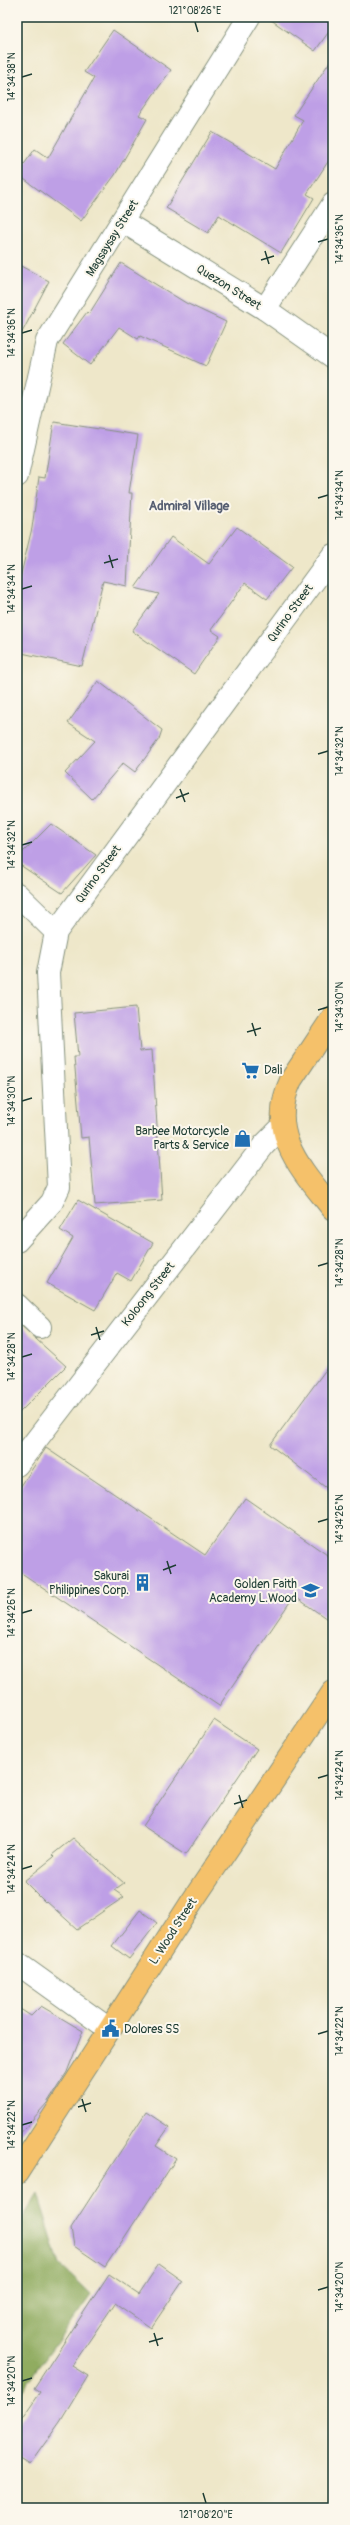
<svg xmlns="http://www.w3.org/2000/svg" width="350" height="2525" font-family="Pangolin,sans-serif">
	<style>
		.forest { fill: #90ac60; stroke: #58744a }
		.building { fill: #be9fe6 }
		.lines { fill: none; stroke-linecap: round; stroke-linejoin: round }
		.minor-casing { stroke: #86927e; stroke-width: 24 }
		.major-casing { stroke: #86927e; stroke-width: 24 }
		.minor { stroke: #fff; stroke-width: 22 }
		.major { stroke: #f5c16b; stroke-width: 22 }
		.ticks { fill: none; stroke: #1f3d34; stroke-width: 1.5 }
		.labels { text-anchor: middle; stroke-width: 4; stroke-linejoin: round; paint-order: stroke }
		.street-label { font-size: 12px; fill: #1f3d34; stroke: #fbf7ec }
		.poi-label { font-size: 12px; fill: #1f3d34; stroke: #fbf7ec; text-anchor: end }
		.neighbourhood-label { font-size: 13px; font-weight: bold; fill: #575f72; stroke: #fbf7ec }
		.neatline { fill: none; stroke: #1f3d34; stroke-width: 1.5 }
		.ticks-label { font-size: 10px; text-anchor: middle; fill: #1f3d34 }
	</style>
	<rect width="100%" height="100%" fill="#fbf7ec"/>
	<filter id="ink" filterUnits="userSpaceOnUse"><feTurbulence type="fractalNoise" baseFrequency=".025" numOctaves="2"/><feDisplacementMap in="SourceGraphic" scale="8" xChannelSelector="R" yChannelSelector="G"/><feConvolveMatrix kernelMatrix="1 2 1 2 8 2 1 2 1" color-interpolation-filters="sRGB"/></filter>
	<filter id="wash" filterUnits="userSpaceOnUse"><feTurbulence type="fractalNoise" baseFrequency=".012" numOctaves="4" result="noise"/><feDisplacementMap in="SourceGraphic" scale="16" xChannelSelector="R" yChannelSelector="G"/><feGaussianBlur stdDeviation="0.9" result="paint"/><feColorMatrix in="noise" values="0 0 0 0 0 0 0 0 0 0 0 0 0 0 0 0 0 1.4 0 .05"/><feComposite in="paint" operator="in"/></filter>
	<g filter="url(#wash)">
		<rect width="100%" height="100%" fill="#eee7c9"/>
		<polygon class="forest" points="38,2194 60,2265 91,2295 17,2398 17,2227"/>
		<g id="blocks">
			<g class="building">
				<polygon points="267,17 333,17 333,26 315,51"/>
				<polygon points="113,30 171,70 139,115 147,119 115,175 81,221 17,174 35,149 48,158 94,78 84,72"/>
				<polygon points="333,57 333,154 307,194 314,198 281,253 219,215 208,233 166,208 212,132 275,169 303,120 294,115"/>
				<polygon points="121,263 186,303 226,322 206,366 140,336 138,339 119,327 90,365 63,344 87,312 89,314"/>
				<polygon points="17,264 49,281 17,342"/>
				<polygon points="54,422 138,435 129,493 132,493 127,586 103,581 82,666 17,652 17,591 32,528 39,477 45,478"/>
				<polygon points="237,527 292,567 267,599 245,583 211,630 220,636 194,674 132,631 159,594 135,588 171,537 209,564"/>
				<polygon points="98,681 162,730 159,739 135,772 123,763 92,799 65,773 95,741 68,723"/>
				<polygon points="51,824 96,855 62,893 17,863 17,858"/>
				<polygon points="136,1007 140,1051 152,1050 162,1200 95,1205 89,1137 81,1138 74,1057 78,1057 74,1013"/>
				<polygon points="78,1200 153,1243 131,1281 117,1273 95,1310 47,1283 73,1238 60,1230"/>
				<polygon points="17,1322 66,1366 17,1415"/>
				<polygon points="333,1360 333,1493 270,1445"/>
				<polygon points="46,1448 205,1555 245,1498 333,1559 333,1623 294,1596 219,1706 17,1570 17,1492"/>
				<polygon points="214,1720 257,1749 186,1854 143,1826"/>
				<polygon points="73,1838 124,1883 114,1890 124,1897 77,1929 46,1901 45,1902 24,1881 54,1857 52,1855"/>
				<polygon points="140,1910 157,1923 129,1959 112,1946"/>
				<polygon points="41,2006 83,2031 67,2072 47,2103 17,2137 17,2007 31,2016"/>
				<polygon points="146,2112 169,2127 156,2146 176,2159 105,2267 74,2246 71,2228"/>
				<polygon points="159,2264 183,2281 151,2328 115,2303 72,2366 88,2376 60,2422 30,2464 17,2456 17,2425 40,2392 34,2388 109,2274 139,2294"/>
			</g>
		</g>
	</g>
	<g filter="url(#ink)">
		<use href="#blocks" fill-opacity="0" stroke="#86927e" stroke-width="1"/>
		<g class="lines">
			<defs>
				<g id="minor">
					<polyline points="122,221 265,309 333,357"/>
					<polyline points="265,309 333,204"/>
					<polyline points="17,476 47,341 249,17"/>
					<polyline points="17,894 56,932"/>
					<polyline points="17,1241 52,1202 59,1187 48,973 56,932 333,555"/>
					<polyline points="17,1305 40,1327"/>
					<polyline points="17,1465 264,1145 282,1127"/>
					<polyline points="17,1963 109,2029"/>
				</g>
				<g id="major">
					<path d="M333 1017 291 1080C266 1134 302 1170 333 1209"/>
					<polyline points="17,2173 191,1903 333,1692"/>
				</g>
			</defs>
			<use href="#minor" class="minor-casing"/>
			<use href="#major" class="major-casing"/>
			<use href="#minor" class="minor"/>
			<use href="#major" class="major"/>
		</g>
	</g>
	<path class="ticks" d="M195 22 198 32M22 77 32 74M318 242 328 239M265 251 269 264M261 260 274 256M22 333 32 330M318 498 328 495M109 555 113 568M104 563 118 559M22 589 32 586M318 754 328 751M180 789 185 802M176 798 189 793M22 845 32 842M318 1010 328 1007M252 1023 256 1036M247 1032 261 1028M22 1101 32 1098M318 1266 328 1263M96 1327 100 1340M91 1335 104 1331M22 1357 32 1354M318 1522 328 1519M167 1561 171 1574M163 1570 176 1565M22 1613 32 1610M318 1778 328 1775M239 1795 243 1808M234 1804 247 1800M22 1869 32 1866M318 2034 328 2031M82 2099 86 2112M78 2107 91 2103M22 2125 32 2122M318 2290 328 2287M154 2333 158 2346M149 2342 163 2338M22 2381 32 2378M203 2493 206 2503"/>
	<defs>
		<symbol id="supermarket-bare" viewBox="-9 -9 18 18"><path d="M-6-5.5h2.5l.6 2H6L4.5 2H-2.5L-4.4-4H-6ZM-1.5 3.2a1.3 1.3 0 1 0 .1 0ZM3 3.2a1.3 1.3 0 1 0 .1 0Z" fill="#1f6fb2" stroke="#fbf7ec" stroke-width="2.5" paint-order="stroke"/></symbol>
		<symbol id="shop-bare" viewBox="-9 -9 18 18"><path d="M-5-2.5h2.3a2.7 3.5 0 0 1 5.4 0H5L5.5 6h-11ZM-1.5-2.5h3a1.5 2.3 0 0 0-3 0Z" fill="#1f6fb2" stroke="#fbf7ec" stroke-width="2.5" paint-order="stroke"/></symbol>
		<symbol id="building-bare" viewBox="-9 -9 18 18"><path d="M-4-6H4V6H1V3H-1V6H-4ZM-2.5-4.3h1.7v1.8h-1.7ZM.8-4.3h1.7v1.8H.8ZM-2.5-1h1.7V.8h-1.7ZM.8-1h1.7V.8H.8Z" fill="#1f6fb2" stroke="#fbf7ec" stroke-width="2.5" paint-order="stroke"/></symbol>
		<symbol id="school-bare" viewBox="-9 -9 18 18"><path d="M0-5L7-2L0 1L-7-2ZM-4 1L0 2.5L4 1V4Q0 6-4 4Z" fill="#1f6fb2" stroke="#fbf7ec" stroke-width="2.5" paint-order="stroke"/></symbol>
		<symbol id="civic-bare" viewBox="-9 -9 18 18"><path d="M-.6-6.5H3V-4.5H.6V-3L4-1V1h2V6H-6V1h2V-1L-.6-3ZM-1.2 2.5V6h2.4V2.5Z" fill="#1f6fb2" stroke="#fbf7ec" stroke-width="2.5" paint-order="stroke"/></symbol>
	</defs>
	<g fill-rule="evenodd">
		<use href="#supermarket-bare" x="238" y="1058" width="25" height="25"/>
		<use href="#shop-bare" x="230" y="1126" width="25" height="25"/>
		<use href="#building-bare" x="130" y="1570" width="25" height="25"/>
		<use href="#school-bare" x="298" y="1578" width="25" height="25"/>
		<use href="#civic-bare" x="98" y="2016" width="25" height="25"/>
	</g>
	<g class="labels">
		<g class="street-label">
			<text transform="translate(112 238) rotate(-58)" y="4">Magsaysay Street</text>
			<text transform="translate(229 287) rotate(32)" y="4">Quezon Street</text>
			<text transform="translate(290 613) rotate(-54)" y="4">Qurino Street</text>
			<text transform="translate(98 874) rotate(-54)" y="4">Qurino Street</text>
			<text transform="translate(148 1294) rotate(-52)" y="4">Koloong Street</text>
			<text transform="translate(173 1931) rotate(-57)" y="4">L. Wood Street</text>
		</g>
		<g class="poi-label">
			<text x="264" y="1074" text-anchor="start">Dali</text>
			<text x="229" y="1135">Barbee Motorcycle<tspan x="229" dy="14">Parts &amp; Service</tspan></text>
			<text x="129" y="1580">Sakurai<tspan x="129" dy="14">Philippines Corp.</tspan></text>
			<text x="297" y="1588">Golden Faith<tspan x="297" dy="14">Academy L.Wood</tspan></text>
			<text x="124" y="2033" text-anchor="start">Dolores SS</text>
		</g>
		<g class="neighbourhood-label">
			<text x="189" y="510">Admiral Village</text>
		</g>
	</g>
	<rect width="350" height="2525" fill="none" stroke="#fbf7ec" stroke-width="44"/>
	<rect x="22" y="22" width="306" height="2481" class="neatline"/>
	<g class="ticks-label">
		<text x="195" y="14">121°08'26"E</text>
		<text transform="translate(11 77) rotate(-90)" y="4">14°34'38"N</text>
		<text transform="translate(339 239) rotate(-90)" y="4">14°34'36"N</text>
		<text transform="translate(11 333) rotate(-90)" y="4">14°34'36"N</text>
		<text transform="translate(339 495) rotate(-90)" y="4">14°34'34"N</text>
		<text transform="translate(11 589) rotate(-90)" y="4">14°34'34"N</text>
		<text transform="translate(339 751) rotate(-90)" y="4">14°34'32"N</text>
		<text transform="translate(11 845) rotate(-90)" y="4">14°34'32"N</text>
		<text transform="translate(339 1007) rotate(-90)" y="4">14°34'30"N</text>
		<text transform="translate(11 1101) rotate(-90)" y="4">14°34'30"N</text>
		<text transform="translate(339 1263) rotate(-90)" y="4">14°34'28"N</text>
		<text transform="translate(11 1357) rotate(-90)" y="4">14°34'28"N</text>
		<text transform="translate(339 1519) rotate(-90)" y="4">14°34'26"N</text>
		<text transform="translate(11 1613) rotate(-90)" y="4">14°34'26"N</text>
		<text transform="translate(339 1775) rotate(-90)" y="4">14°34'24"N</text>
		<text transform="translate(11 1869) rotate(-90)" y="4">14°34'24"N</text>
		<text transform="translate(339 2031) rotate(-90)" y="4">14°34'22"N</text>
		<text transform="translate(11 2125) rotate(-90)" y="4">14°34'22"N</text>
		<text transform="translate(339 2287) rotate(-90)" y="4">14°34'20"N</text>
		<text transform="translate(11 2381) rotate(-90)" y="4">14°34'20"N</text>
		<text x="206" y="2518">121°08'20"E</text>
	</g>
</svg>
